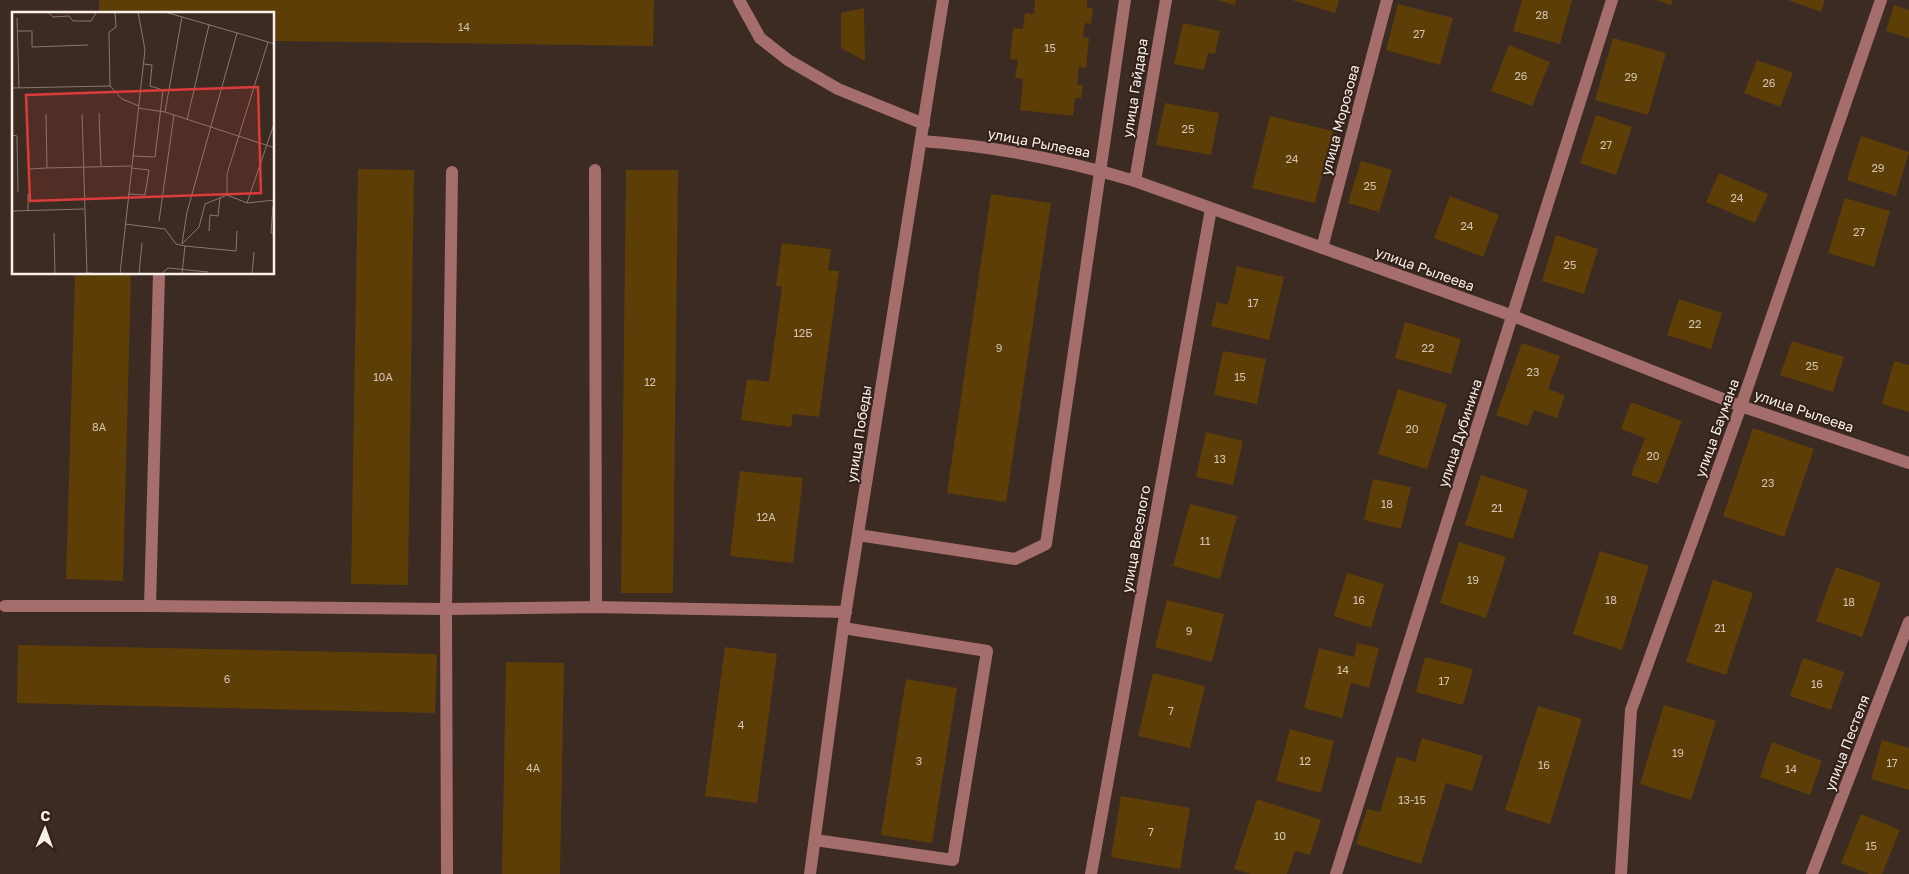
<svg xmlns="http://www.w3.org/2000/svg" width="1909" height="874" font-family="'Golos Text',sans-serif">
	<style>
		.building { fill: #5d3e07 }
		.lines { fill: none; stroke-linecap: round; stroke-linejoin: round }
		.minor { stroke: #a56e6c; stroke-width: 12 }
		.labels { text-anchor: middle; stroke-width: 4; stroke-linejoin: round; paint-order: stroke }
		.number-label { font-size: 11px; fill: #d3c3b0 }
		.street-label { font-size: 14px; fill: #faefe9; stroke: #312119 }
		.inset-road { fill: none; stroke: #877972; stroke-width: 1 }
		.view { fill: #da3c3b; fill-opacity: 0.15; stroke: #da3c3b; stroke-width: 2.5 }
		.inset-edge { fill: none; stroke: #faefe9; stroke-width: 2.5 }
	</style>
	<rect width="100%" height="100%" fill="#3b2b22"/>
	<g class="building">
		<polygon points="99,0 654,0 653,46 274,41 274,14 99,14"/>
		<polygon points="1035,0 1087,0 1087,8 1093,8 1091,24 1085,23 1083,37 1089,38 1086,68 1079,67 1077,85 1083,85 1081,98 1075,98 1073,116 1020,110 1023,79 1015,78 1018,60 1010,59 1013,28 1023,29 1025,13 1034,14"/>
		<polygon points="1216,0 1236,0 1235,5"/>
		<polygon points="1292,0 1339,0 1335,13"/>
		<polygon points="1522,0 1572,0 1560,44 1513,31"/>
		<polygon points="1656,0 1672,0 1671,5"/>
		<polygon points="1788,0 1825,0 1821,12"/>
		<polygon points="1398,4 1453,18 1440,65 1386,50"/>
		<polygon points="1894,5 1909,10 1909,38 1886,31"/>
		<polygon points="864,8 865,61 841,48 841,13"/>
		<polygon points="1183,23 1220,31 1215,54 1208,53 1204,70 1174,64"/>
		<polygon points="1613,38 1666,53 1648,115 1595,100"/>
		<polygon points="1509,45 1550,62 1532,106 1491,91"/>
		<polygon points="1757,60 1793,73 1780,107 1744,93"/>
		<polygon points="1165,103 1219,113 1211,155 1156,145"/>
		<polygon points="1596,115 1632,127 1616,175 1580,163"/>
		<polygon points="1270,116 1333,131 1315,203 1252,188"/>
		<polygon points="1861,136 1909,152 1896,196 1847,180"/>
		<polygon points="1361,161 1392,170 1379,212 1348,203"/>
		<polygon points="358,169 414,170 408,585 351,584"/>
		<polygon points="626,170 678,170 673,593 621,593"/>
		<polygon points="1719,173 1768,194 1755,223 1706,202"/>
		<polygon points="991,194 1051,203 1006,502 947,493"/>
		<polygon points="1450,196 1499,215 1483,257 1434,238"/>
		<polygon points="1845,198 1890,211 1874,267 1828,253"/>
		<polygon points="1556,235 1598,249 1584,294 1542,281"/>
		<polygon points="782,243 831,249 828,270 839,271 819,417 793,414 791,427 741,420 747,379 769,382 782,287 776,286"/>
		<polygon points="1237,266 1284,277 1269,340 1211,326 1217,302 1228,305"/>
		<polygon points="75,274 131,274 123,581 66,579"/>
		<polygon points="1679,299 1722,313 1711,349 1667,335"/>
		<polygon points="1405,322 1461,339 1451,374 1395,358"/>
		<polygon points="1792,341 1844,357 1833,392 1780,375"/>
		<polygon points="1522,343 1560,356 1548,389 1565,395 1557,418 1534,410 1528,426 1496,415"/>
		<polygon points="1223,351 1266,359 1257,404 1214,395"/>
		<polygon points="1894,361 1909,365 1909,412 1882,404"/>
		<polygon points="1398,389 1447,404 1427,469 1378,454"/>
		<polygon points="1631,402 1682,421 1658,484 1631,475 1645,438 1621,429"/>
		<polygon points="1753,428 1814,449 1784,537 1723,516"/>
		<polygon points="1206,432 1243,441 1233,485 1196,477"/>
		<polygon points="740,471 803,478 793,563 730,556"/>
		<polygon points="1481,475 1528,490 1513,539 1465,525"/>
		<polygon points="1373,479 1411,487 1401,529 1364,520"/>
		<polygon points="1190,504 1237,516 1220,579 1173,566"/>
		<polygon points="1459,542 1506,557 1486,618 1440,603"/>
		<polygon points="1600,551 1649,566 1622,650 1573,634"/>
		<polygon points="1836,567 1881,583 1862,637 1816,621"/>
		<polygon points="1347,573 1384,584 1371,628 1334,616"/>
		<polygon points="1713,580 1753,593 1726,675 1686,662"/>
		<polygon points="1167,600 1224,614 1212,662 1155,647"/>
		<polygon points="1357,643 1379,648 1369,688 1351,683 1342,718 1304,708 1319,648 1354,657"/>
		<polygon points="18,645 437,654 435,713 17,703"/>
		<polygon points="725,647 777,654 757,803 705,796"/>
		<polygon points="1425,657 1473,669 1463,705 1416,692"/>
		<polygon points="1803,658 1844,672 1831,710 1790,696"/>
		<polygon points="506,662 564,663 560,874 502,874"/>
		<polygon points="1153,673 1205,686 1190,748 1138,736"/>
		<polygon points="906,679 957,688 932,843 881,835"/>
		<polygon points="1664,705 1716,721 1691,800 1640,784"/>
		<polygon points="1538,706 1582,719 1550,824 1505,810"/>
		<polygon points="1290,729 1334,741 1321,793 1276,781"/>
		<polygon points="1422,738 1483,756 1472,791 1446,783 1421,864 1356,844 1367,809 1380,812 1397,756 1415,762"/>
		<polygon points="1882,740 1909,748 1909,790 1871,779"/>
		<polygon points="1772,742 1822,761 1810,795 1760,777"/>
		<polygon points="1121,796 1190,808 1180,869 1111,857"/>
		<polygon points="1257,799 1321,820 1310,855 1295,851 1287,874 1251,874 1234,869"/>
		<polygon points="1861,814 1900,830 1882,874 1869,874 1841,863"/>
	</g>
	<g class="lines">
		<g class="minor">
			<polyline points="739,0 760,38 788,60 838,89 924,124"/>
			<path d="M921 141C994 146 1065 160 1135 181L1513 316 1741 406 1909 463"/>
			<polyline points="595,170 596,607"/>
			<polyline points="1135,181 1166,0"/>
			<polyline points="1322,248 1387,0"/>
			<polyline points="858,535 1015,559 1046,544 1125,0"/>
			<polyline points="5,606 150,606 159,274"/>
			<polyline points="150,606 446,609 596,607 846,612"/>
			<polyline points="815,840 953,860 987,651 843,628"/>
			<polyline points="447,874 446,609 452,172"/>
			<polyline points="810,874 843,628 943,0"/>
			<polyline points="1091,874 1211,209"/>
			<polyline points="1336,874 1612,0"/>
			<polyline points="1621,874 1631,710 1741,406 1881,0"/>
			<polyline points="1812,874 1909,622"/>
		</g>
	</g>
	<g class="labels">
		<g class="number-label">
			<text x="1542" y="19">28</text>
			<text x="464" y="31">14</text>
			<text x="1419" y="38">27</text>
			<text x="1050" y="52">15</text>
			<text x="1521" y="80">26</text>
			<text x="1631" y="81">29</text>
			<text x="1769" y="87">26</text>
			<text x="1188" y="133">25</text>
			<text x="1606" y="149">27</text>
			<text x="1292" y="163">24</text>
			<text x="1878" y="172">29</text>
			<text x="1370" y="190">25</text>
			<text x="1737" y="202">24</text>
			<text x="1467" y="230">24</text>
			<text x="1859" y="236">27</text>
			<text x="1570" y="269">25</text>
			<text x="1253" y="307">17</text>
			<text x="1695" y="328">22</text>
			<text x="803" y="337">12Б</text>
			<text x="999" y="352">9</text>
			<text x="1428" y="352">22</text>
			<text x="1812" y="370">25</text>
			<text x="1533" y="376">23</text>
			<text x="383" y="381">10А</text>
			<text x="1240" y="381">15</text>
			<text x="650" y="386">12</text>
			<text x="99" y="431">8А</text>
			<text x="1412" y="433">20</text>
			<text x="1653" y="460">20</text>
			<text x="1220" y="463">13</text>
			<text x="1768" y="487">23</text>
			<text x="1387" y="508">18</text>
			<text x="1497" y="512">21</text>
			<text x="766" y="521">12А</text>
			<text x="1205" y="545">11</text>
			<text x="1473" y="584">19</text>
			<text x="1359" y="604">16</text>
			<text x="1611" y="604">18</text>
			<text x="1849" y="606">18</text>
			<text x="1720" y="632">21</text>
			<text x="1189" y="635">9</text>
			<text x="1343" y="674">14</text>
			<text x="227" y="683">6</text>
			<text x="1444" y="685">17</text>
			<text x="1817" y="688">16</text>
			<text x="1171" y="715">7</text>
			<text x="741" y="729">4</text>
			<text x="1678" y="757">19</text>
			<text x="919" y="765">3</text>
			<text x="1305" y="765">12</text>
			<text x="1892" y="767">17</text>
			<text x="1544" y="769">16</text>
			<text x="533" y="772">4А</text>
			<text x="1791" y="773">14</text>
			<text x="1412" y="804">13-15</text>
			<text x="1151" y="836">7</text>
			<text x="1280" y="840">10</text>
			<text x="1871" y="850">15</text>
		</g>
		<g class="street-label">
			<text transform="translate(1135 88) rotate(-81)" y="5">улица Гайдара</text>
			<text transform="translate(1340 120) rotate(-75)" y="5">улица Морозова</text>
			<text transform="translate(1039 143) rotate(11)" y="5">улица Рылеева</text>
			<text transform="translate(1425 269) rotate(20)" y="5">улица Рылеева</text>
			<text transform="translate(1804 411) rotate(19)" y="5">улица Рылеева</text>
			<text transform="translate(1717 428) rotate(-70)" y="5">улица Баумана</text>
			<text transform="translate(1460 433) rotate(-72)" y="5">улица Дубинина</text>
			<text transform="translate(859 434) rotate(-81)" y="5">улица Победы</text>
			<text transform="translate(1136 539) rotate(-80)" y="5">улица Веселого</text>
			<text transform="translate(1847 743) rotate(-69)" y="5">улица Пестеля</text>
		</g>
	</g>
	<g transform="translate(12 12)">
		<rect width="262" height="262" fill="#3b2b22"/>
		<path class="inset-road" d="M36 0 41 5 57 4 61 9H79L84 1M83 0H103M153 0 263 32M5 6 7 76M5 19H20V35L76 33M98 74 110 87 127 94M0 76 98 74 97 20 104 15 103 0M126 96 153 100 263 136M153 100 170 5M87 101 89 154M70 102 75 261M175 108 197 13M0 123 5 124 6 180M120 144 143 145 151 78 138 74 140 53 132 52M35 156 119 154M17 157 35 156 34 102M16 182V199M116 182 133 183 137 158 119 156M215 183V162L256 30M235 191 263 109M235 191 263 188M261 194 259 221 263 222M0 199 72 197M147 209 162 103M113 212 153 217 164 232 173 234 224 239 225 219M197 219 198 203 206 204 208 185M42 221 43 262M170 232 175 200 225 21M170 232 187 215 193 192 215 183 235 191M62 262 80 261M108 262 133 38 126 0M127 262 130 231M149 262 156 256 196 260M170 262 173 234M240 262 242 240"/>
		<path class="view" d="M246 75 249 181 18 189 14 83Z"/>
		<rect width="262" height="262" class="inset-edge"/>
	</g>
	<g transform="translate(45 829) rotate(2)" stroke="#312119" stroke-width="4" paint-order="stroke">
	<path d="M0-4L9 19L0 12L-9 19Z" fill="#faefe9"/>
	<text y="-8" font-size="14" font-weight="bold" text-anchor="middle" fill="#faefe9">С</text>
	</g>
</svg>
